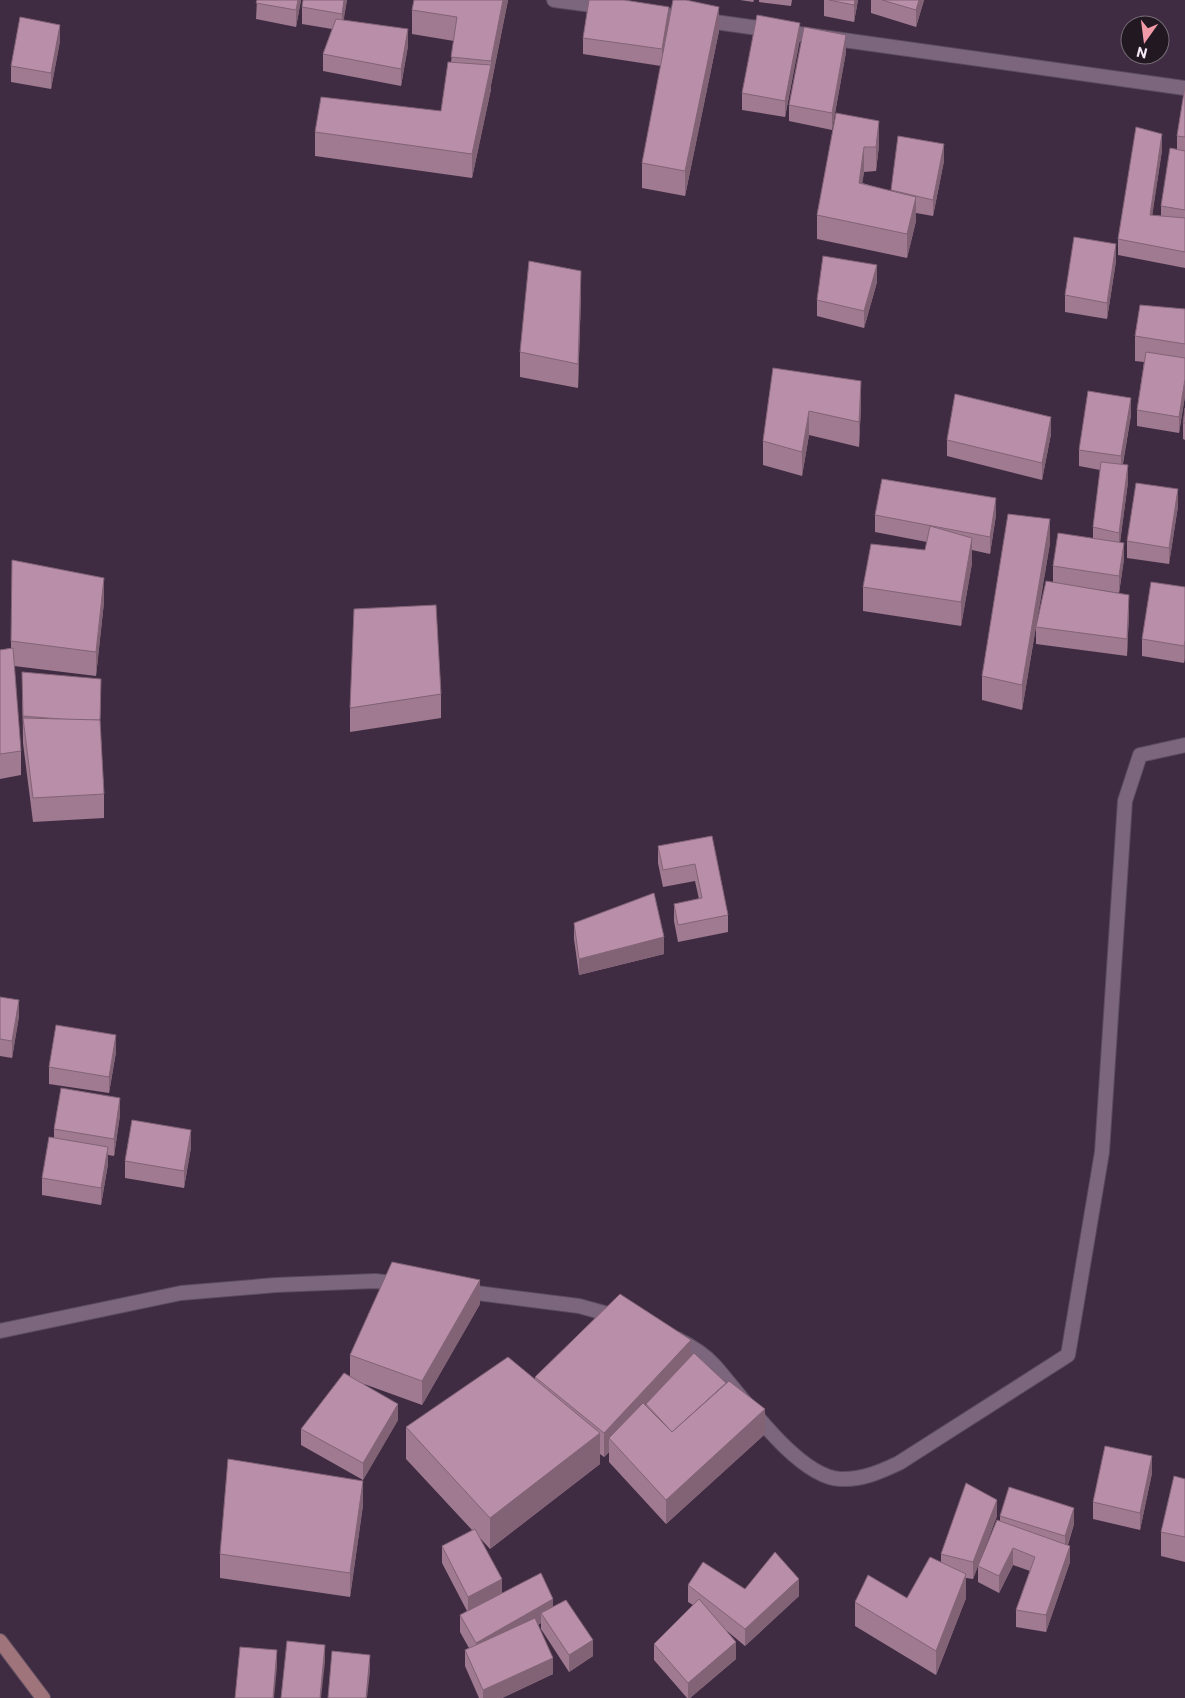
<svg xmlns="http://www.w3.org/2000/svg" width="1185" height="1698" font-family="Commissioner,sans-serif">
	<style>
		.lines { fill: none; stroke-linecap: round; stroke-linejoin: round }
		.minor-casing { stroke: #5c4b5e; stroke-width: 16 }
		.secondary-casing { stroke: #5c4b5e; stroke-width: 16 }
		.minor { stroke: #7c667e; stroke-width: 14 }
		.secondary { stroke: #9f747a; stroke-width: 14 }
		.wall { fill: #9f7a90 }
		.shaded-wall { fill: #826376 }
		.building { fill: #b98ea8; stroke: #826376 }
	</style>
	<rect width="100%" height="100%" fill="#3f2c42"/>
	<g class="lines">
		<defs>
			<g id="minor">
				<polyline points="554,0 607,7"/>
				<polyline points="651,13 1185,88"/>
				<polyline points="461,1291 579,1306 619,1317"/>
				<polyline points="0,1331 181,1293 276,1285 375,1281 402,1284"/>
				<path d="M677 1339C689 1345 705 1355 714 1365 742 1396 797 1477 840 1479 862 1480 880 1472 899 1463L1068 1355 1102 1152 1125 801 1140 755 1185 745"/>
			</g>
			<polyline id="secondary" points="0,1641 43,1698"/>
		</defs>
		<use href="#minor" class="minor-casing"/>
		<use href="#secondary" class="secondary-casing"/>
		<use href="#minor" class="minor"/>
		<use href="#secondary" class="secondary"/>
	</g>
	<g class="wall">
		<polygon points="257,0 301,0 296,27 256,19"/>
		<polygon points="347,0 343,21 408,46 401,86 323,71 323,54 332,29 302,24 302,7"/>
		<polygon points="414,0 508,0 491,85 491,89 472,178 315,156 315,132 441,111 451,62 454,41 412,34 412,10"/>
		<polygon points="740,0 754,0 753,2"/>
		<polygon points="759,0 792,0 791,6 759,2"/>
		<polygon points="824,0 858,0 854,22 824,16"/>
		<polygon points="871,0 924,0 916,27 871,13"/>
		<polygon points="669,23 719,31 685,196 642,188 642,163 661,66 583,54 583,38"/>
		<polygon points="800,39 785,117 742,110 742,93"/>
		<polygon points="60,41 51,89 11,82 11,66"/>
		<polygon points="846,52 832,130 789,121 789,105"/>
		<polygon points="1185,86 1185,268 1118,255 1118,239 1162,150 1152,215 1161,216 1161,206 1177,149 1177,136"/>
		<polygon points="836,113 879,145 876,171 864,172 862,183 891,191 944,161 933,216 916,213 916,221 907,258 817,239 817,215"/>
		<polygon points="1116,261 1107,319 1065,312 1065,295"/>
		<polygon points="877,282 864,328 817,316 817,300"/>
		<polygon points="581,295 578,388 520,377 520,352"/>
		<polygon points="1185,309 1185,396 1179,433 1137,426 1137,410 1144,362 1135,361 1135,336"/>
		<polygon points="773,368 861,405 859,447 809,435 802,476 763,465 763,441"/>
		<polygon points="1185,408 1185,440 1183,439 1183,423"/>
		<polygon points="1131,415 1123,464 1128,482 1120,542 1124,559 1119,593 1075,586 1129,612 1127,656 1036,644 1036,627 1053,582 1053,566 1093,538 1093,527 1100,470 1079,466 1079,450"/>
		<polygon points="1051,434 1042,480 947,456 947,440"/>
		<polygon points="1178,506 1169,564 1127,558 1127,541"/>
		<polygon points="875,515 996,515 990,554 972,550 972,563 961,626 863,611 863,587 925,550 927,542 875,532"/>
		<polygon points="1050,543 1022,710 982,700 982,676"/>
		<polygon points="1185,587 1185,656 1184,663 1142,656 1142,639"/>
		<polygon points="104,602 96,676 14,666 21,751 21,775 0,779 0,650 11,648 11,641"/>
		<polygon points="22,672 101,696 100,721 104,794 104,818 33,822 23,743"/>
		<polygon points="441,694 441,718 350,732 350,708"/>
		<polygon points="712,836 728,915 728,932 678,942 674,921 674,904 699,899 695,881 663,887 658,863 658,846"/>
		<polygon points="574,923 664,954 579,975 574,939"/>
		<polygon points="0,997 19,1016 12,1058 0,1056"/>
		<polygon points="116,1052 109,1093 49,1084 49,1067"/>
		<polygon points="120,1115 114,1156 108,1155 108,1164 101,1205 42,1195 42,1178 54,1138 54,1129"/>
		<polygon points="191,1147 184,1188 125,1178 125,1161"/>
		<polygon points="480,1304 422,1405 364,1384 398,1420 363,1480 301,1445 301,1429 350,1376 350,1355"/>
		<polygon points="691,1357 765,1434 666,1524 609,1462 609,1452 604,1457 600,1454 600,1464 490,1549 480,1538 502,1593 553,1607 593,1656 569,1672 541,1629 541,1623 538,1625 553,1674 502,1698 479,1698 465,1666 465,1650 469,1648 460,1632 460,1615 467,1611 442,1563 442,1546 472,1530 406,1459 406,1427 535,1379 535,1377"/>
		<polygon points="1152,1473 1140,1530 1093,1519 1093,1502"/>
		<polygon points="1185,1479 1185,1562 1161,1556 1161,1532"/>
		<polygon points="363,1505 350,1597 220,1578 220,1554"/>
		<polygon points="997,1516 973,1579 966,1578 966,1598 936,1675 855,1626 855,1602 907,1598 941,1562 941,1554"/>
		<polygon points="1000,1516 1074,1524 1068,1545 1070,1562 1046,1632 1016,1627 1016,1610 1030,1571 1013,1565 999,1593 978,1582 978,1566 1000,1521"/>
		<polygon points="688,1585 745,1589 799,1596 745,1646 727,1631 736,1659 690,1698 687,1698 654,1660 654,1644 693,1605 688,1602"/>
	</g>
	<g class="shaded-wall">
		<polygon points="298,0 301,0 296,27 296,10"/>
		<polygon points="344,0 347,0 342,31 342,14"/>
		<polygon points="503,0 508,0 491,85 491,89 472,178 472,154 491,65 491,61"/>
		<polygon points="855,0 858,0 854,22 854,5"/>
		<polygon points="919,0 924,0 916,27 916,10"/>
		<polygon points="669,7 669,23 662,66 662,49"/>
		<polygon points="719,7 719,31 685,196 685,171"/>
		<polygon points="800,23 800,39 785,117 785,101"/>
		<polygon points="60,25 60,41 51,89 51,73"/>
		<polygon points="408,29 408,46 401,86 401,69"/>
		<polygon points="846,35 846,52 832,130 832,113"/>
		<polygon points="879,121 879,145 876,171 876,147"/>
		<polygon points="1162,134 1162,150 1150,231 1150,215"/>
		<polygon points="944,144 944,161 933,216 933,200"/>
		<polygon points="864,147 864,172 859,207 859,183"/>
		<polygon points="916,197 916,221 907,258 907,234"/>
		<polygon points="1116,244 1116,261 1107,319 1107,303"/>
		<polygon points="877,265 877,282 864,328 864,311"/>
		<polygon points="581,271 581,295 578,388 578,364"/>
		<polygon points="1185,379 1185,396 1179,433 1179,417"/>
		<polygon points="861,381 861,405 859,447 859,422"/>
		<polygon points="1131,398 1131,415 1121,473 1121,456"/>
		<polygon points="809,411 809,435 802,476 802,452"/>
		<polygon points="1051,417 1051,434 1042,480 1042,463"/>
		<polygon points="1128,465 1128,482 1119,550 1119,533"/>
		<polygon points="1178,489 1178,506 1169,564 1169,548"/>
		<polygon points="996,498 996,515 990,554 990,537"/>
		<polygon points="1050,519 1050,543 1022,710 1022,685"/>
		<polygon points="972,538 972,563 961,626 961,602"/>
		<polygon points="1124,543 1124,559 1119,593 1119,576"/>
		<polygon points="104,578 104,602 96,676 96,652"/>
		<polygon points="1129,595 1129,612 1127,656 1127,639"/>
		<polygon points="1185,640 1185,656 1184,663 1184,646"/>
		<polygon points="664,937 664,954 579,975 579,959"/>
		<polygon points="19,1000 19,1016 12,1058 12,1041"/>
		<polygon points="116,1035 116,1052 109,1093 109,1077"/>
		<polygon points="120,1098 120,1115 114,1156 114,1139"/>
		<polygon points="191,1130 191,1147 184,1188 184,1171"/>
		<polygon points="108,1147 108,1164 101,1205 101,1188"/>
		<polygon points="480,1280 480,1304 422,1405 422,1381"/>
		<polygon points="691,1340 691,1364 646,1404 646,1412 609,1438 609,1452 604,1457 604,1433"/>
		<polygon points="398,1404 398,1420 363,1480 363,1463"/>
		<polygon points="765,1409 765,1434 666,1524 666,1500"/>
		<polygon points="600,1433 600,1464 490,1549 490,1518"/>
		<polygon points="1152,1456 1152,1473 1140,1530 1140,1513"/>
		<polygon points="363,1481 363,1505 350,1597 350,1573"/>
		<polygon points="997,1500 997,1516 973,1579 973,1562"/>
		<polygon points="1074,1508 1074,1524 1065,1552 1065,1536"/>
		<polygon points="1070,1546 1070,1562 1046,1632 1046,1615"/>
		<polygon points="1013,1548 1013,1565 999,1593 999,1576"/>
		<polygon points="966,1574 966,1598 936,1675 936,1651"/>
		<polygon points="502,1579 502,1596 468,1614 468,1597"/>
		<polygon points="799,1579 799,1596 745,1646 745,1629"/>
		<polygon points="553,1599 553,1616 541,1613 541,1623 476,1660 476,1643"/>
		<polygon points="593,1640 593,1656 569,1672 569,1655"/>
		<polygon points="736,1642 736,1659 690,1698 688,1698 688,1683"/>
		<polygon points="325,1645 325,1662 321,1698 320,1698"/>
		<polygon points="277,1650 277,1667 274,1698 273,1698"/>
		<polygon points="370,1655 370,1672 367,1698 366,1698"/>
		<polygon points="553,1658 553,1674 502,1698 483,1698 483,1690"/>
	</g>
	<g class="building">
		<polygon points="257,0 298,0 296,10 256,3"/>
		<polygon points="303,0 344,0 342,14 302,7"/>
		<polygon points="414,0 503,0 491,61 451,57 457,17 412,10"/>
		<polygon points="589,0 624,0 669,7 662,49 583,38"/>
		<polygon points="673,0 686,0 719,7 685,171 642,163"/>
		<polygon points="829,0 855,0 854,5"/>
		<polygon points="882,0 919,0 916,10"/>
		<polygon points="757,15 800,23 785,101 742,93"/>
		<polygon points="20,17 60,25 51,73 11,66"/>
		<polygon points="336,19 408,29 401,69 323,54"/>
		<polygon points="804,27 846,35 832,113 789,105"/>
		<polygon points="448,62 491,65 472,154 315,132 321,97 441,111"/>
		<polygon points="1185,86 1185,137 1177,136"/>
		<polygon points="836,113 879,121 876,147 864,147 859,183 916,197 907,234 817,215"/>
		<polygon points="1136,127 1162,134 1150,215 1185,218 1185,252 1118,239"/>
		<polygon points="898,136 944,144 933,200 891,190"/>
		<polygon points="1170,148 1185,151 1185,210 1161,206"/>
		<polygon points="1074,237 1116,244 1107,303 1065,295"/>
		<polygon points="823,256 877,265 864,311 817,300"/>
		<polygon points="529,261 581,271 578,364 520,352"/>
		<polygon points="1140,305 1185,309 1185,344 1135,336"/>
		<polygon points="1146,352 1185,358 1185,379 1179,417 1137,410"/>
		<polygon points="773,368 861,381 859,422 809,411 802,452 763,441"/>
		<polygon points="1088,391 1131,398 1121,456 1079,450"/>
		<polygon points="955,394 1051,417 1042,463 947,440"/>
		<polygon points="1185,408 1185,423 1183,423"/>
		<polygon points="1101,462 1128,465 1119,533 1093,527"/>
		<polygon points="882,479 996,498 990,537 875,515"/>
		<polygon points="1136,483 1178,489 1169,548 1127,541"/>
		<polygon points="1008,514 1050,519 1022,685 982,676"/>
		<polygon points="930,526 972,538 961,602 863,587 871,544 925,550"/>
		<polygon points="1058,533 1124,543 1119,576 1053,566"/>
		<polygon points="12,560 104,578 96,652 11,641"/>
		<polygon points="1046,581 1129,595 1127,639 1036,627"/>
		<polygon points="1151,582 1185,587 1185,640 1184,646 1142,639"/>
		<polygon points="436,605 441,694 350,708 354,609"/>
		<polygon points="13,648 21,751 0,754 0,650"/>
		<polygon points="22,672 101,679 100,720 72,720 23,716"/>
		<polygon points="23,718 100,720 104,794 33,798"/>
		<polygon points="712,836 728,915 678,925 674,904 702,898 695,864 663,870 658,846"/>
		<polygon points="654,893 664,937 579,959 574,923"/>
		<polygon points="0,997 19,1000 12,1041 0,1039"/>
		<polygon points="56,1025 116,1035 109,1077 49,1067"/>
		<polygon points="61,1088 120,1098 114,1139 54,1129"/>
		<polygon points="132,1120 191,1130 184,1171 125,1161"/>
		<polygon points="49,1137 108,1147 101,1188 42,1178"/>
		<polygon points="392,1262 480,1280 422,1381 350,1355"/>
		<polygon points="620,1294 691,1340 604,1433 535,1377"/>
		<polygon points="694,1353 726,1383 672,1432 646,1404"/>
		<polygon points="508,1357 600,1433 490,1518 406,1427"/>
		<polygon points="344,1373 398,1404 363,1463 301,1429"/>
		<polygon points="729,1381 765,1409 666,1500 609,1438 643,1403 672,1432"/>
		<polygon points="1105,1446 1152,1456 1140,1513 1093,1502"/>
		<polygon points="228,1459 363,1481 350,1573 220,1554"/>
		<polygon points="1174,1476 1185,1479 1185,1537 1161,1532"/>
		<polygon points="966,1483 997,1500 973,1562 941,1554"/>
		<polygon points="1009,1487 1074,1508 1065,1536 1000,1516"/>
		<polygon points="997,1520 1070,1546 1046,1615 1016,1610 1035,1557 1013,1548 999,1576 978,1566"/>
		<polygon points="475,1529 502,1579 468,1597 442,1546"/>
		<polygon points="775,1552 799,1579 745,1629 688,1585 703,1562 745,1589"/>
		<polygon points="930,1557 966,1574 936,1651 855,1602 868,1575 907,1598"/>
		<polygon points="541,1573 553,1599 476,1643 460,1615"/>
		<polygon points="699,1599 736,1642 688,1683 654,1644"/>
		<polygon points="566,1600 593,1640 569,1655 541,1613"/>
		<polygon points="535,1618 553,1658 483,1690 465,1650"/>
		<polygon points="287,1641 325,1645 320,1698 281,1698"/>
		<polygon points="240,1647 277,1650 273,1698 235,1698"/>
		<polygon points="332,1651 370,1655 366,1698 328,1698"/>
	</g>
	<g transform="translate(1145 40) rotate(194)"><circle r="24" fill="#211822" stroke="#766c77"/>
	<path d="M0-4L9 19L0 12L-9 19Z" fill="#f39aa8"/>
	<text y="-8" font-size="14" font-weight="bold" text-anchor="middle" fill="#f6e9f7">N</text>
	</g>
</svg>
